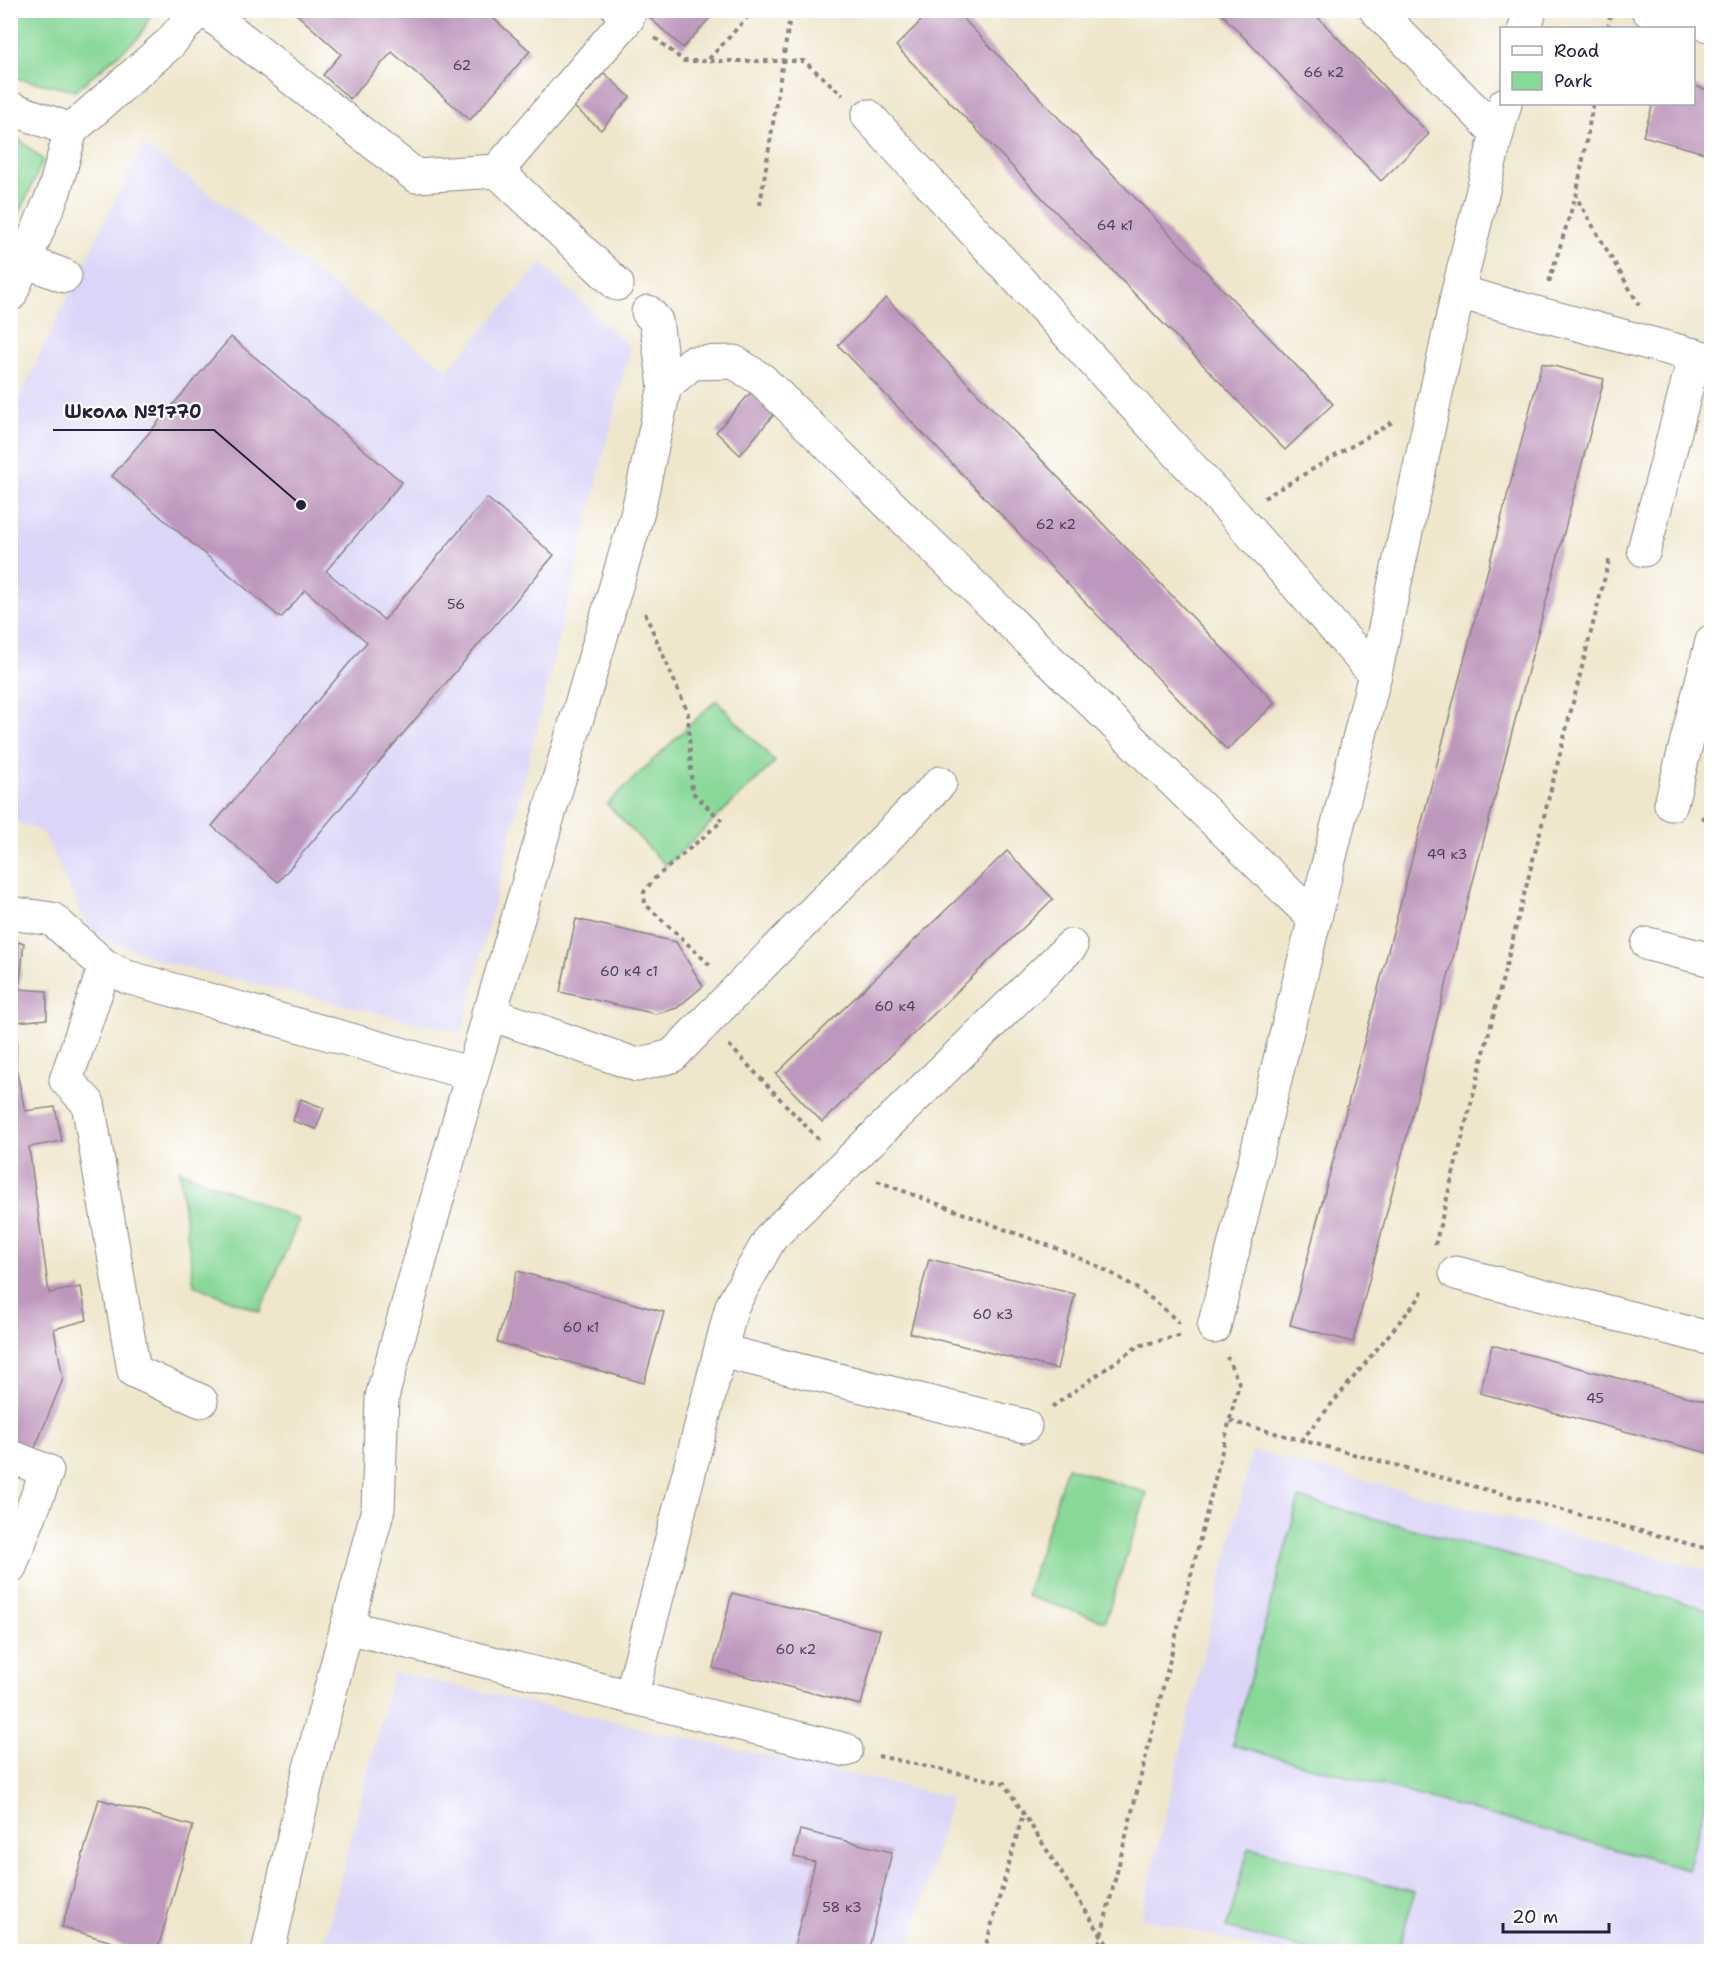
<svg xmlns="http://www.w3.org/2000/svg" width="1722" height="1962" font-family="'Shantell Sans',sans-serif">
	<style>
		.built { fill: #dbd6f7 }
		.green { fill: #88d898; stroke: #557d6a; stroke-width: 1.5 }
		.building { fill: #bd97bc }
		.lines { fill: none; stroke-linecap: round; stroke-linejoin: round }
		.minor-casing { stroke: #888483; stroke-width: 35 }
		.path { stroke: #888483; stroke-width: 4; stroke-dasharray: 4.5 4.5; stroke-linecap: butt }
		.minor { stroke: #fff; stroke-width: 33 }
		.labels { text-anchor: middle; stroke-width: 4.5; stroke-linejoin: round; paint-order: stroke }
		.number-label { font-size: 14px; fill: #493f5b }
		.leader { fill: none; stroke: #22223b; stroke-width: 2 }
		.callout-dot { fill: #22223b; stroke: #fff; stroke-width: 2 }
		.callout-label { font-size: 18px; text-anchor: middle; font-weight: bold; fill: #22223b; stroke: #fff; stroke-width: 4.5; stroke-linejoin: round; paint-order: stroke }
	</style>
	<rect width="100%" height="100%" fill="#fff"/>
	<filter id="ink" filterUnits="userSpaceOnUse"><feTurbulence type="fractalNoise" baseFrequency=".0167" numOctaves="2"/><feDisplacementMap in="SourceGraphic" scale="12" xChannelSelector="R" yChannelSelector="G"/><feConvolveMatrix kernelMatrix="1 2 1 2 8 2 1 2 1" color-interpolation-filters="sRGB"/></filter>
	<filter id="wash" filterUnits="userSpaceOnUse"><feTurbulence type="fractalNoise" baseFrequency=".008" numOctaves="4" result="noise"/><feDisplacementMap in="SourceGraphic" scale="24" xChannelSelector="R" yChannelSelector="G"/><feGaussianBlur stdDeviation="1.35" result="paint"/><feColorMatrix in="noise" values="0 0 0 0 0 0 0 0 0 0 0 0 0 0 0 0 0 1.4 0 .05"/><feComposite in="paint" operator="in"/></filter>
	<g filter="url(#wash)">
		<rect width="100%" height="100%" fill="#efe6cb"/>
		<g class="built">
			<polygon points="142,144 448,370 542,263 630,348 462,1033 166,963 91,933 43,832 11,820 10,417"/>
			<polygon points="1252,1451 1711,1571 1711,1951 1275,1952 1141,1918"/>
			<polygon points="393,1672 951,1797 909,1951 322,1952"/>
		</g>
		<g class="green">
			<polygon points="11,10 153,10 153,11 139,37 75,91 11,77"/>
			<polygon points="11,132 43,160 11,234"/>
			<polygon points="716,700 775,762 666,866 607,804"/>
			<polygon points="179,1170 299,1220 260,1312 194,1285"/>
			<polygon points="1067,1467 1147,1493 1105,1621 1026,1596"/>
			<polygon points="1299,1498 1711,1610 1711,1783 1688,1869 1232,1745"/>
			<polygon points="1249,1847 1415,1892 1398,1951 1312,1951 1227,1928"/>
		</g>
		<g id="blocks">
			<g class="building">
				<polygon points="292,10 484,10 530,51 470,120 392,52 350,99 323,75 341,54"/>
				<polygon points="641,10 717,10 683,48"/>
				<polygon points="932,10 955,10 1333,404 1285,450 896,46"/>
				<polygon points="1218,10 1311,10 1429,134 1381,181"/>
				<polygon points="604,73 630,97 601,130 574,107"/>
				<polygon points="1694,86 1712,91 1712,155 1643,136 1653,104 1694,104"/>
				<polygon points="886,298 1275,703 1227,750 838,345"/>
				<polygon points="231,337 402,482 326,571 384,620 487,498 554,555 278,882 212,826 367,642 305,590 281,618 112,476"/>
				<polygon points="1542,363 1604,379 1353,1342 1290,1325"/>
				<polygon points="752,391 776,412 740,455 716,432"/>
				<polygon points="1007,851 1053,899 822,1122 776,1074"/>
				<polygon points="576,919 676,942 703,986 677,1008 656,1014 560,992"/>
				<polygon points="10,942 24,943 19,989 47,991 47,1019 17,1022 16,1068 25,1111 55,1107 62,1141 29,1147 49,1293 81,1287 87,1320 54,1329 63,1379 35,1448 10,1439"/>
				<polygon points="301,1099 324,1108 316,1129 293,1121"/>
				<polygon points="929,1259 1075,1294 1057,1369 910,1333"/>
				<polygon points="517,1271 664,1312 644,1383 497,1342"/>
				<polygon points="1492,1345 1712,1403 1712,1454 1480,1393"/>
				<polygon points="732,1593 880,1630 861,1705 713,1668"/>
				<polygon points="99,1799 193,1826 157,1952 145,1952 62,1927"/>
				<polygon points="800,1830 892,1852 868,1952 793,1952 815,1862 794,1857"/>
			</g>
		</g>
	</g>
	<g filter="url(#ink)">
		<use href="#blocks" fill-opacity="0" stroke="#888483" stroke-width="1.5"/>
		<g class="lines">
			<defs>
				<g id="minor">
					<polyline points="205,10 416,176 497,171 628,18 619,10"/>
					<polyline points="1376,10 1497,133 1505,104"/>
					<polyline points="1648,10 1685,17 1712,26"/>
					<polyline points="1525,28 1530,10"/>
					<polyline points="10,108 71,130 169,44 198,10"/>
					<polyline points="868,116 1235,515 1375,674"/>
					<polyline points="497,171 617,284"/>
					<polyline points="25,261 65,276"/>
					<polyline points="1458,292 1712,360"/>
					<polyline points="10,295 54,192 71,130"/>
					<polyline points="648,312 656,321 665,386"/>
					<polyline points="1644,550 1695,355"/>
					<polyline points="1671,804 1712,641"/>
					<polyline points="10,913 52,919 105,966 127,977 472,1074 382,1397 378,1509 306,1783 268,1952"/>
					<polyline points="1648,944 1712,960"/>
					<polyline points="105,966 66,1080 88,1103 134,1371 201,1401"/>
					<polyline points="488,1013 637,1065 672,1056 940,783"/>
					<polyline points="472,1074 637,515 665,386 692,363 734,362 762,380 1315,919"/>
					<polyline points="1456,1273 1712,1339"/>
					<polyline points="1214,1327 1375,674 1458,292 1497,133"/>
					<polyline points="721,1351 1025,1426"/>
					<polyline points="10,1456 47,1471 10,1567"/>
					<polyline points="347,1627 846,1750"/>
					<polyline points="631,1697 732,1306 771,1237 1071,946"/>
				</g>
			</defs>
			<use href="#minor" class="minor-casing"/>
			<g class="path">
				<polyline points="10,13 18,10"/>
				<polyline points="1608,28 1611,10"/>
				<polyline points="655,38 684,61 804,61 843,95"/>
				<polyline points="709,59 754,10"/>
				<polyline points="1593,104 1576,197 1639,305"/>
				<polyline points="760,205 791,10"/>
				<polyline points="1549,282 1575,198"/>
				<polyline points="1264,498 1394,421"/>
				<polyline points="645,613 688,713 692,792 722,821 654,879 644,892 645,904 712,967"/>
				<polyline points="1701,817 1712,822"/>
				<polyline points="729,1045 821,1142"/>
				<path d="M877 1181C919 1197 960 1212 1001 1228 1065 1251 1132 1274 1180 1324"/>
				<polyline points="1435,1245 1610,557"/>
				<polyline points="1052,1407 1138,1346 1183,1335"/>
				<polyline points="1230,1421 1712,1550"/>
				<polyline points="1301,1441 1420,1297 1423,1287"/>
				<polyline points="878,1756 1004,1783 1112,1952"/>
				<polyline points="984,1952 1023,1814"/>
				<polyline points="1097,1952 1239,1383 1227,1357"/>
			</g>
			<use href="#minor" class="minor"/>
		</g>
	</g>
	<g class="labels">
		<g class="number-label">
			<text x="462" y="70">62</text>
			<text x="1324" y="77">66 к2</text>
			<text x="1115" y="230">64 к1</text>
			<text x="1056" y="529">62 к2</text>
			<text x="456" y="609">56</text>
			<text x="1447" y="859">49 к3</text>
			<text x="629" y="976">60 к4 с1</text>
			<text x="895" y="1011">60 к4</text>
			<text x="993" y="1319">60 к3</text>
			<text x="581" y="1332">60 к1</text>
			<text x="1595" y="1403">45</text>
			<text x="796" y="1654">60 к2</text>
			<text x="842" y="1912">58 к3</text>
		</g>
	</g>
	<path class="leader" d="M301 505L214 430H53"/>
	<circle class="callout-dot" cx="301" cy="505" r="6"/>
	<g class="callout-label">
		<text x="133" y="418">Школа №1770</text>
	</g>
	<rect width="1722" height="1962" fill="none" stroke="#fff" stroke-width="36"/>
	<rect x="1500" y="27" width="195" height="78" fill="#ffffff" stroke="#a7a7b1" stroke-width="1.5"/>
	<rect x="1512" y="46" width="30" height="9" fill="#ffffff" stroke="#a7a7b1" stroke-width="1.5"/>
	<text x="1554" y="57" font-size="18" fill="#22223b">Road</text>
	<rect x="1512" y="72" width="30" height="18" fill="#88d898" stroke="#a7a7b1" stroke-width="1.5"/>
	<text x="1554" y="87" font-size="18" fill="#22223b">Park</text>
	<path d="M1503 1923v9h106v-9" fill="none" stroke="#22223b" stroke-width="3"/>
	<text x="1512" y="1923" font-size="18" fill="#22223b" stroke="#ffffff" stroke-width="4.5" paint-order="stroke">20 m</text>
</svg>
